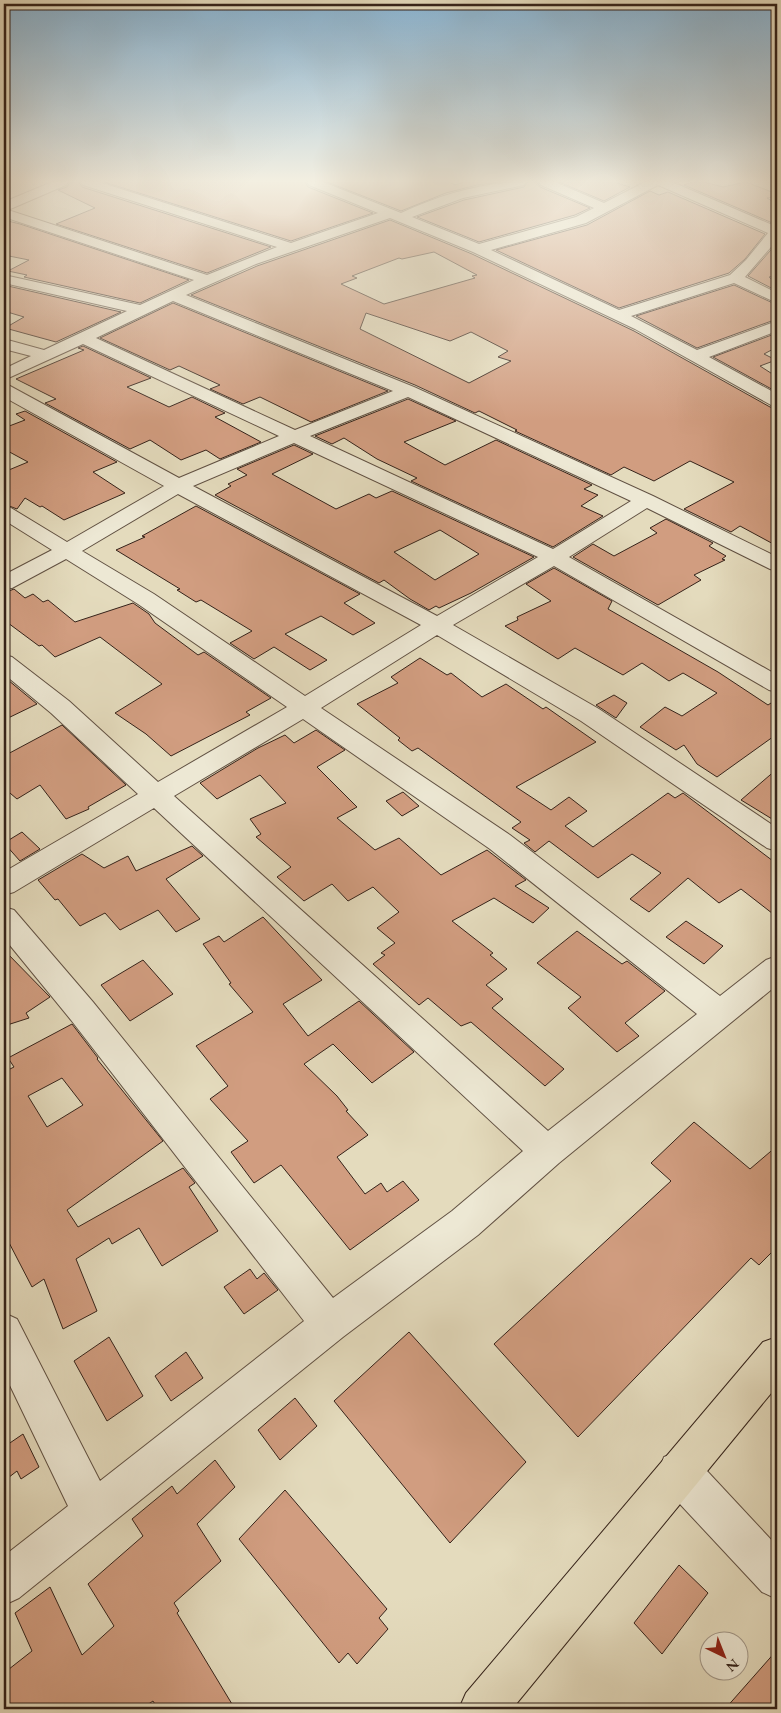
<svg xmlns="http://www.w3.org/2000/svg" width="781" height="1713" font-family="'EB Garamond',serif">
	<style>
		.building { fill: #d19d80; stroke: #35231a; fill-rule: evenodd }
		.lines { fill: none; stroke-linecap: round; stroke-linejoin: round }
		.minor-casing { stroke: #615143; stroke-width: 2 }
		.major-casing { stroke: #35231a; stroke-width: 2 }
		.minor { fill: #ede8d4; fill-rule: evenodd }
		.major { fill: #e4dbbd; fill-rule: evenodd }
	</style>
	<rect width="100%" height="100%" fill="#e4dbbd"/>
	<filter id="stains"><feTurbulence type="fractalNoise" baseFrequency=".004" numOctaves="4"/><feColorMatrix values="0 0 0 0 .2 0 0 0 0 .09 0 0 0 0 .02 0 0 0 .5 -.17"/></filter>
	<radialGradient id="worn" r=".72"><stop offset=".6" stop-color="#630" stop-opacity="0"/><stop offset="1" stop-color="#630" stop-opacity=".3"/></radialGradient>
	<g class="building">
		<polygon points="70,182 79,182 82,187 271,247 207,273 56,224 95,208 58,190 67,187"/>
		<polygon points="104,182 305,182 308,187 373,213 291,241"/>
		<polygon points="327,182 449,182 455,185 464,182 501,182 477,185 446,193 401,211"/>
		<polygon points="528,182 537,182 540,187 590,208 575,215 479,242 417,217 464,200 524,187"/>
		<polygon points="559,182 614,182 630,187 604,201"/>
		<polygon points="692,182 704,182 723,187 746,182 777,194 777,197 767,198 777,204 777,225 684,185"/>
		<polygon points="650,191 659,195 668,192 765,234 745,259 729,273 619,308 496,250 587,225"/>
		<polygon points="4,220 20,224 189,280 140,303 24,277 27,275 8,271 29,260 4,255"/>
		<path d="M390 220 472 254 634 331 770 407 777 408V546L740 526 731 532 684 509 734 482 690 461 654 481 624 467 611 475 515 431 517 430 479 411 475 413 415 385 191 295 257 266ZM434 252 477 275 472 276 475 278 384 304 341 284 357 278 352 276 399 258 402 259ZM366 313 450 341 471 332 508 351 498 357 511 361 469 383 360 329Z"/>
		<polygon points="777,243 777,276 769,277 777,284 777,291 748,276"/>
		<polygon points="734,285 777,305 777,319 697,348 636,316"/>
		<polygon points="8,286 121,312 56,342 5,328 24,317 4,311 4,288"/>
		<polygon points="173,303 388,391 311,422 260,397 243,404 210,389 220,385 179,366 170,370 100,338"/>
		<polygon points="777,333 777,347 764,354 776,360 760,366 777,377 777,392 713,357"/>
		<polygon points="83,346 151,378 127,387 169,407 192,397 225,413 215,417 261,442 220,459 206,450 181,460 150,440 130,449 45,403 56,399 16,379 84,350 78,348"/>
		<polygon points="408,399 456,421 404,442 445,465 496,440 592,485 584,489 598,495 581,506 603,516 553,547 411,481 417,478 377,459 344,438 332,444 315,436"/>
		<polygon points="25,411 117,462 93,472 125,493 64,520 42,506 40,507 25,498 17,509 4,504 4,472 28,462 4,449 4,428 25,420 16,414"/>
		<path d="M294 445 313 454 272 474 336 509 369 494 376 498 392 491 534 557 471 593 439 608 436 606 429 610 410 599 384 580 379 583 215 495 231 486 228 484 247 475 237 469ZM440 530 479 554 435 580 394 552Z"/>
		<polygon points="196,506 360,594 344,603 375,623 353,635 321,616 285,634 327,660 310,670 274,647 254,659 230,643 252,631 201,600 196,602 177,590 180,589 116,550 145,537 142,536"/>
		<polygon points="666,519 713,543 709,546 726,556 722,559 725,560 694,575 701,580 658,605 573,557 593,544 614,556 657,533 650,528"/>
		<polygon points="554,568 612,601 608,609 718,672 768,705 777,699 777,734 717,777 697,764 684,745 676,750 640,727 665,707 682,716 717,693 683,673 669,681 642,663 623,675 575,648 558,659 505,626 518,620 517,617 551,601 526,584"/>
		<polygon points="14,589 25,598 33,594 43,602 48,600 75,622 133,603 149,614 155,623 198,655 204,652 271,698 246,712 250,715 171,756 146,734 115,713 162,684 100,637 55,657 42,645 39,646 4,620 4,593"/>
		<polygon points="420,658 447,675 451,673 482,697 506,684 543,709 546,707 596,742 516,787 551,810 569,797 587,811 565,826 593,847 668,793 675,798 683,793 777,864 777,917 741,889 719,903 688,878 649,912 630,899 661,873 632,854 598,878 549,841 535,852 524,843 530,840 512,828 521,822 418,748 412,751 398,740 400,738 357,704 398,683 391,677"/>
		<polygon points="8,680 37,704 4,720 4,682"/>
		<polygon points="614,695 627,703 616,718 596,705"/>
		<polygon points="62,725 126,785 88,807 89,809 66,819 40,785 17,799 4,788 4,756"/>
		<polygon points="316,730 345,750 317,767 357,807 337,818 375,850 399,838 441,875 487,850 526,880 515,886 549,908 533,923 494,898 452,921 493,953 490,955 507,969 486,985 503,999 492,1008 564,1069 545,1086 471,1022 461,1026 428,998 419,1005 373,964 385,955 381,953 395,943 377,928 399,912 373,887 348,901 332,884 304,901 277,877 291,867 256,837 261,834 250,819 286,803 260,775 217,799 200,783 258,748 285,735 294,743"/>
		<polygon points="777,769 777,822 741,800"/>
		<polygon points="403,792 419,806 402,816 386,801"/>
		<polygon points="22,832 40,849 20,861 4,843"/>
		<polygon points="192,846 203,856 166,879 200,919 176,932 158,910 120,930 105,913 80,926 58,899 55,900 38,880 82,854 104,868 128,856 136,871"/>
		<polygon points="263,917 322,980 283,1004 308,1036 359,1001 414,1052 372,1083 333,1044 304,1064 337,1096 348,1110 346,1111 368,1135 337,1157 365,1194 381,1183 387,1192 403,1181 419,1200 350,1250 281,1165 254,1183 231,1152 248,1141 210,1099 228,1086 196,1046 253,1012 229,984 231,983 203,944 219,936 224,942"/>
		<polygon points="686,921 723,946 704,964 666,937"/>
		<polygon points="577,931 622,964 627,961 665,991 625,1023 639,1036 617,1052 568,1008 581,997 537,963"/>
		<polygon points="4,950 50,997 26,1013 29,1018 4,1026"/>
		<polygon points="143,960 173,994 130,1021 101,985"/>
		<path d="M72 1024 98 1058 97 1059 163 1141 67 1210 78 1227 183 1168 195 1183 189 1187 218 1231 162 1266 139 1228 112 1244 109 1238 76 1259 97 1311 63 1329 44 1279 32 1287 4 1233V1072L14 1067 8 1058ZM62 1078 83 1105 47 1127 28 1096Z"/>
		<polygon points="694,1122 750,1169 777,1146 777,1247 759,1265 751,1258 578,1437 494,1344 671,1181 651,1163"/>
		<polygon points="250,1269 257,1279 264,1273 278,1290 244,1314 224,1287"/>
		<polygon points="409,1332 526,1462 450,1543 334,1401"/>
		<polygon points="109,1337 143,1396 107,1421 74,1361"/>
		<polygon points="186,1352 203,1378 171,1401 155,1376"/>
		<polygon points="295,1398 317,1426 280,1460 258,1430"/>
		<polygon points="23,1434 39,1467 21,1479 17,1471 4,1481 4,1447"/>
		<polygon points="215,1460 235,1487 197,1524 221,1561 174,1603 179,1611 177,1613 235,1709 158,1709 153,1701 141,1709 4,1709 4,1673 32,1651 15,1613 50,1587 82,1655 114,1626 88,1584 143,1536 132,1519 172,1486 177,1494"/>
		<polygon points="285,1490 387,1609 379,1618 388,1629 357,1664 348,1653 339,1663 239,1539"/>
		<polygon points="679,1565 708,1593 662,1654 634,1623"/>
		<polygon points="777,1650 777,1709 725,1709"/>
	</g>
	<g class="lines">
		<defs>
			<g id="minor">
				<path d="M52 182H68L66 185 8 210 207 275 277 247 83 185 81 182H99L291 243 378 213 309 185 307 182H323L401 213C440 195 482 182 526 182L524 185 463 198 412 217 479 244 576 217 594 208 541 185 539 182H555L604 203 645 182H672L777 227V240L745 277 777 293V303L734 283 631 316 697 350 777 321V331L709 357 777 394V406L771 405 635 329 473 252 390 218 256 264 186 295 414 387 653 496 777 557V571L770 569 647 508 569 557 777 675V692L769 690 554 566 453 625 599 709 777 828V851L767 848 581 721 437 635 321 708 510 835 720 996 766 960 777 956V985L559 1163 478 1235 343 1337 19 1598 4 1605V1556L68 1506 4 1373V1313L17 1319 100 1481 304 1321 71 1020 4 938V907L14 910 93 1002 333 1298 452 1211 523 1151 154 808 14 892 4 895V872L138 794 51 713 4 674V655L12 657 69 701 158 782 287 707 138 604 66 559 12 588 4 589V575L52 550 4 520V506L11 508 67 542 164 486 4 397V385L10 386 179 478 279 436 83 344 4 380V369L31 356 4 349V339L44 350 127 311 4 283V275L140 305 194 280 4 217V202ZM658 185 768 233 746 260 730 275 619 310 491 250 586 223ZM173 301 393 391 295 430 96 338ZM408 397 631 501 553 549 310 436ZM294 443 538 557 437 616 193 486ZM178 494 421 625 305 696 154 594 82 551ZM303 719 490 849 697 1014 548 1131 174 796Z"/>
				<polygon points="679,1451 694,1457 777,1546 777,1599 762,1592 664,1487 658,1472 664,1457"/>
			</g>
			<polygon id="major" points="777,1337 777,1386 512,1709 459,1709 466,1693 763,1342"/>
		</defs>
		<use href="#minor" class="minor-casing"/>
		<use href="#major" class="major-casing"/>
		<use href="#minor" class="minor"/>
		<use href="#major" class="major"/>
	</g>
	<linearGradient id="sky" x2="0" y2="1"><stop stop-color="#89b6d6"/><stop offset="0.43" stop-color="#f3efe1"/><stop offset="1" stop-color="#f3efe1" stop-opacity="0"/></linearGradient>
	<rect width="781" height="421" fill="url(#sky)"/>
	<rect width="781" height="1713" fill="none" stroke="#e4dbbd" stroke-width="20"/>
	<rect x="5" y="5" width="771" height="1703" fill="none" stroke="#35231a" stroke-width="2.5"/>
	<rect x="10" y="10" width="761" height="1693" fill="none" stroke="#35231a"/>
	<g transform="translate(724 1656) rotate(137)"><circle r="24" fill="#ede8d4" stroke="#a3998a"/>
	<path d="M0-4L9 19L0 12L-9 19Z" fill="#8f2418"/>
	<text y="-8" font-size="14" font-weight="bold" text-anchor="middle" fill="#35231a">N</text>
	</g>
	<rect width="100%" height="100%" filter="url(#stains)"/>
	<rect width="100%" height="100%" fill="url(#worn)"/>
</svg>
